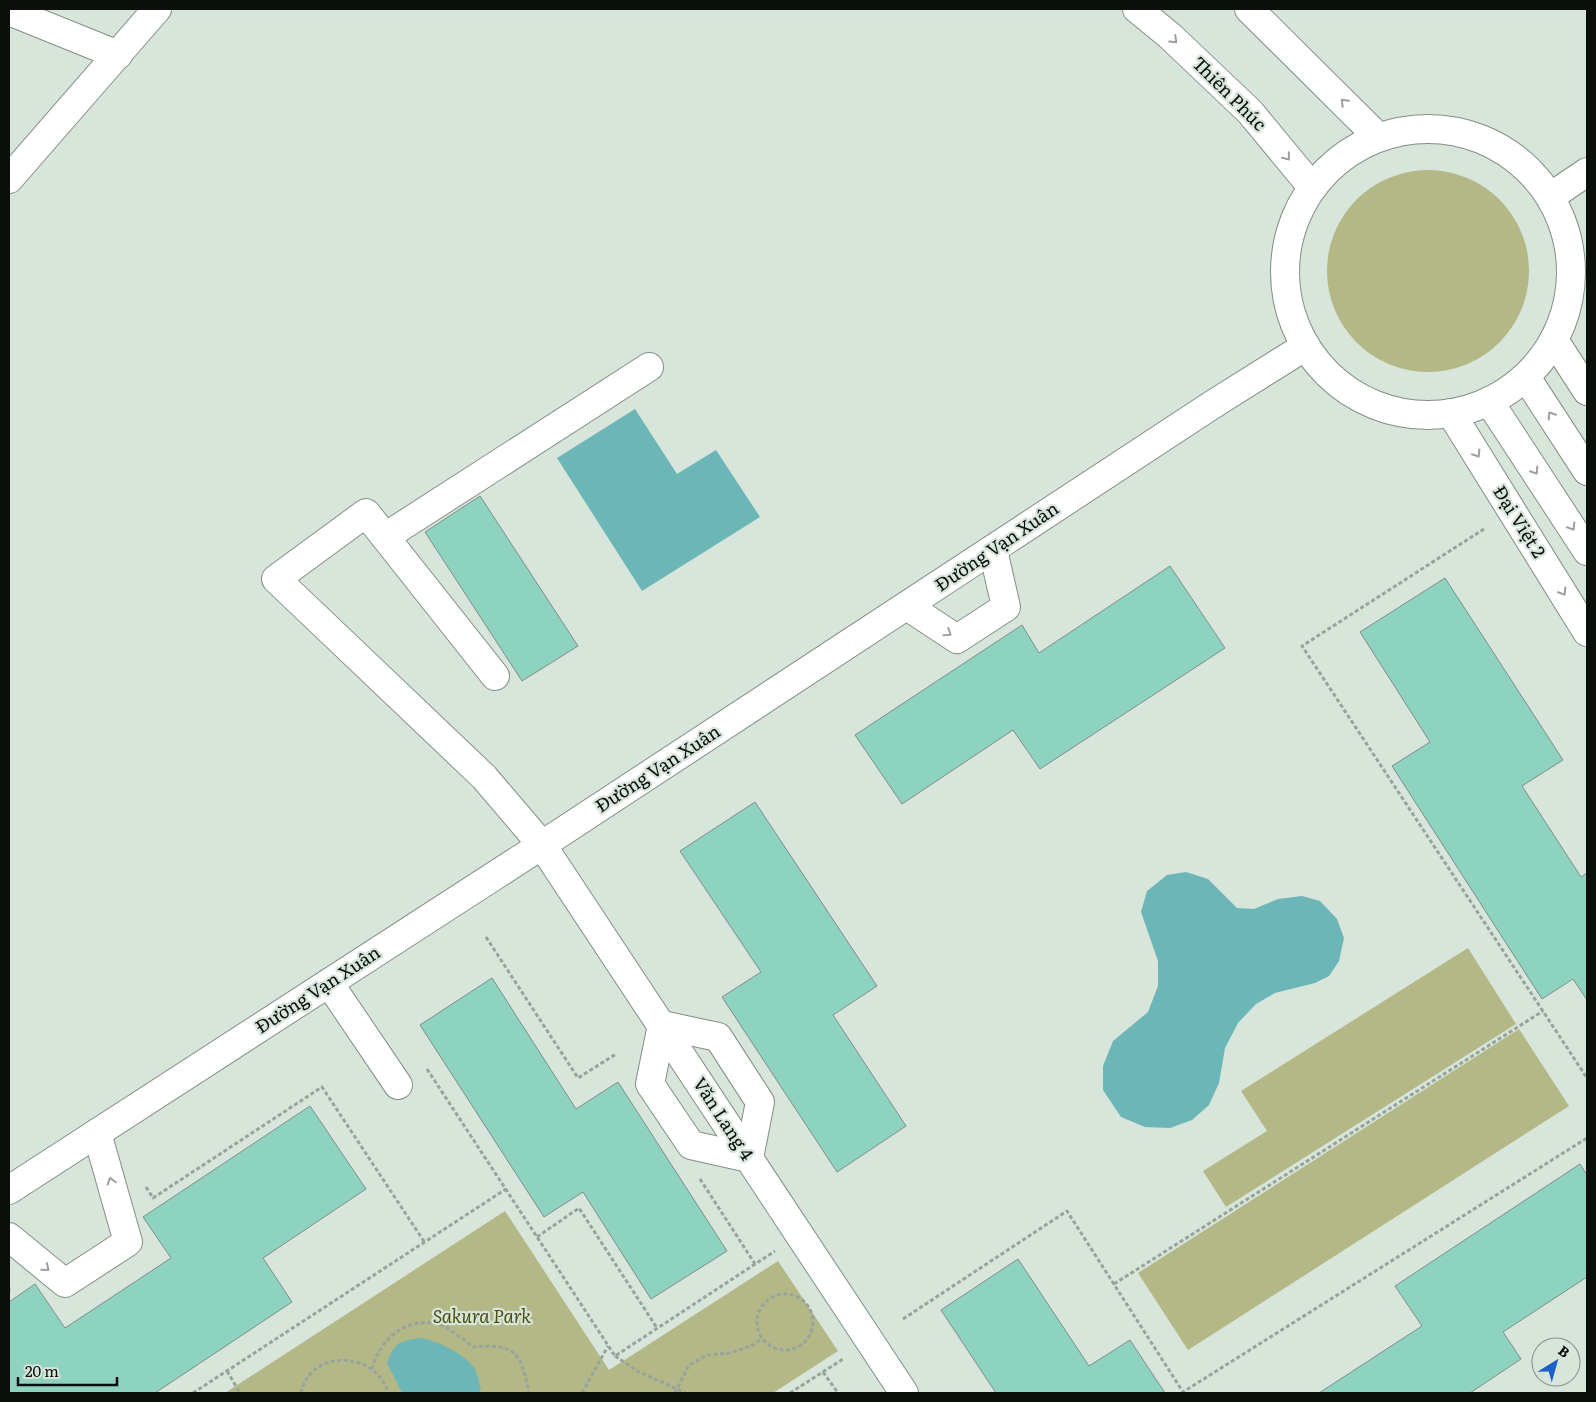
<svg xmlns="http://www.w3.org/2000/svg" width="1596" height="1402" font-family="Literata,serif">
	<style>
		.green { fill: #b4b887 }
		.water { fill: #6db6b7 }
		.building { fill: #8ed2c0; stroke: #7e8e89 }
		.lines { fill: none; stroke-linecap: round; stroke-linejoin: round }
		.minor-casing { stroke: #828f85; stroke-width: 30 }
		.path { stroke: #98a39b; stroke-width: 3; stroke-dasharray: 4 2.5; stroke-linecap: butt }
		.minor { stroke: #fff; stroke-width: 28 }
		.oneway { stroke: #9d9f9d }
		.labels { text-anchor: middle; stroke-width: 4.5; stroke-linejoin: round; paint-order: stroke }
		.street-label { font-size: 18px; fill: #0a0f0b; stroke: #d7e5db }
		.park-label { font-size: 18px; font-style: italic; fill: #4c4f0f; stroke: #d7e5db }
	</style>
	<rect width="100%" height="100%" fill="#d7e5db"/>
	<g class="green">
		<circle cx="1428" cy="271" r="101"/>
		<polygon points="1468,948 1516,1024 1226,1207 1203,1171 1267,1131 1241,1091"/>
		<polygon points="1519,1029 1569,1106 1188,1350 1138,1273"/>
		<polygon points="505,1211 609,1370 778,1261 838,1351 773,1393 225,1393"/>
	</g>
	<g class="water">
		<polygon points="635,409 677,474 716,450 760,517 642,591 557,458"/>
		<polygon points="1186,872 1208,879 1237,908 1254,909 1278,899 1302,896 1320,901 1337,919 1344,938 1339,961 1329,976 1315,983 1275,993 1256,1004 1238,1023 1225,1048 1219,1083 1209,1105 1192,1120 1170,1128 1145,1127 1121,1117 1103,1090 1103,1066 1113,1041 1148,1012 1158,986 1158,961 1141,912 1147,891 1167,875"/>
		<path d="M421 1338C436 1340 467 1355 475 1369 478 1375 479 1383 481 1389L478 1393H402L387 1363C394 1342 400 1341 421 1338Z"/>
	</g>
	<g class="building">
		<polygon points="480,496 578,646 522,681 425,532"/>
		<polygon points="1170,566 1225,648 1040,769 1013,730 902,804 855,735 1022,625 1039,653"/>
		<polygon points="1445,578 1563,760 1522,786 1581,877 1587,873 1587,1000 1573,979 1542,999 1392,766 1430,742 1360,632"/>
		<polygon points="755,802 877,986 833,1015 906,1126 837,1172 722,997 761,972 680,851"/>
		<polygon points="492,978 576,1109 618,1082 727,1251 651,1299 583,1192 544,1217 420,1025"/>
		<polygon points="310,1106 366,1189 263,1258 292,1302 155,1393 9,1393 9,1302 35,1284 65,1328 171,1258 143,1217"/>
		<polygon points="1580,1164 1587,1175 1587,1277 1503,1332 1521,1359 1470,1393 1319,1393 1422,1326 1395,1286"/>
		<polygon points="1018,1259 1089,1366 1130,1340 1165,1393 996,1393 941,1310"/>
	</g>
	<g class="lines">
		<defs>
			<g id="minor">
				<polyline points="1137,9 1170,36 1250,112 1312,187"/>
				<polyline points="1249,9 1378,137"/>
				<polyline points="9,11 118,55"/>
				<circle cx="1428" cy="272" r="143"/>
				<polyline points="9,179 157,9"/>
				<polyline points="1550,197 1587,172"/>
				<polyline points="1554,340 1587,391"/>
				<polyline points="1526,377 1587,471"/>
				<polyline points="1489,401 1587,551"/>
				<polyline points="1451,413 1587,632"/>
				<polyline points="385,537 649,367"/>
				<polyline points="907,606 957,639 1006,607 993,550"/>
				<polyline points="495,676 366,513 276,579 484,777 542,845 904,1393"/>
				<polyline points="329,983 398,1085"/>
				<polygon points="662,1025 718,1037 760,1102 749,1158 691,1145 650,1084"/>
				<polyline points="9,1190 542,845 1215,403 1306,346"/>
				<polyline points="9,1237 65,1283 128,1242 97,1133"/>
			</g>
		</defs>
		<use href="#minor" class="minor-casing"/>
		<g class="path">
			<polyline points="1484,529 1302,646 1587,1078"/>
			<polyline points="486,937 578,1078 616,1054"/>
			<polyline points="427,1069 615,1356 775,1251"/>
			<polyline points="700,1179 755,1264"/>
			<polyline points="146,1187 153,1198 322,1087 425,1243"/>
			<polyline points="537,1237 579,1208 657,1328"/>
			<polyline points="1114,1284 1543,1011"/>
			<polyline points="9,1288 9,1291"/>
			<circle cx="785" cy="1322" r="28"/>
			<polyline points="903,1319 1067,1211 1183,1392 1587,1138"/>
			<polyline points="615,1356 639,1372 686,1393"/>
			<path d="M372 1369C380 1338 406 1317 439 1324 447 1326 466 1342 474 1347 517 1343 521 1354 529 1393"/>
			<polyline points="227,1371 240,1393"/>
			<polyline points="823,1372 838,1393"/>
			<polyline points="193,1393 506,1189"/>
			<path d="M301 1393C310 1348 377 1351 388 1393"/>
			<polyline points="582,1393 608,1346"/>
			<polyline points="675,1393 689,1365 707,1355 729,1353 751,1346 761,1339"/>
			<polyline points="790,1393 843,1359"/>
		</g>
		<use href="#minor" class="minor"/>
	</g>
	<defs><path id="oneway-chevron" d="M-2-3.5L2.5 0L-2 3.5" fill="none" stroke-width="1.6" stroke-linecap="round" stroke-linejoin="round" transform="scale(1.25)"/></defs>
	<g class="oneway">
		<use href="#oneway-chevron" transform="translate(1174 40) rotate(43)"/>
		<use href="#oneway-chevron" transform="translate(1344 102) rotate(-134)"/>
		<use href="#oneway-chevron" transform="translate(1287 157) rotate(51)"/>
		<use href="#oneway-chevron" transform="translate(1551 415) rotate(-123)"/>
		<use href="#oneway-chevron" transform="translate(1477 454) rotate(58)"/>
		<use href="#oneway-chevron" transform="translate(1535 471) rotate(57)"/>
		<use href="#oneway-chevron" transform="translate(1572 527) rotate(57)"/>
		<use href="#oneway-chevron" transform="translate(1563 592) rotate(58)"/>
		<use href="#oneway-chevron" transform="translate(948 633) rotate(33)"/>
		<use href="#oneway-chevron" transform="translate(111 1181) rotate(-106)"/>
		<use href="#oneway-chevron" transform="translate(46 1268) rotate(40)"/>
	</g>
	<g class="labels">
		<g class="street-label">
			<text transform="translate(1229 94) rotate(45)" y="6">Thiên Phúc</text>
			<text transform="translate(1519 522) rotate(58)" y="6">Đại Việt 2</text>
			<text transform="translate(997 547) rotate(-34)" y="6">Đường Vạn Xuân</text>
			<text transform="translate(658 769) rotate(-33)" y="6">Đường Vạn Xuân</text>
			<text transform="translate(318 990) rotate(-33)" y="6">Đường Vạn Xuân</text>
			<text transform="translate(723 1119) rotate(57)" y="6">Văn Lang 4</text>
		</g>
		<g class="park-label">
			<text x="482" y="1323">Sakura Park</text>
		</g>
	</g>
	<rect width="1596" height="1402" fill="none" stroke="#0a0f0b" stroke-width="20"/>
	<g transform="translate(1556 1362) rotate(37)"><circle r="24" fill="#d7e5db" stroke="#858f88"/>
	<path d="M0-4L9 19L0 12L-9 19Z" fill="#1d5fcb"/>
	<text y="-8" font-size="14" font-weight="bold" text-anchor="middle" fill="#0a0f0b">B</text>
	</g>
	<path d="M18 1377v8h99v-8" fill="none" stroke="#0a0f0b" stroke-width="2.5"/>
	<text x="25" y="1377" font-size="15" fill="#0a0f0b" stroke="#d7e5db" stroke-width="4" paint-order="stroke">20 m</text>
</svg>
